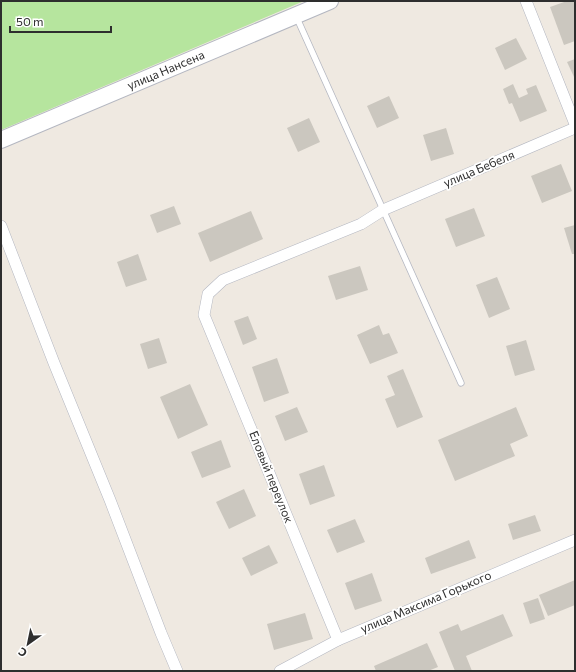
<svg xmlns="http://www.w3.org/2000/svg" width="576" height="672" font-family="Commissioner,sans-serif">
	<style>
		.green { fill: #b6e59e }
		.building { fill: #cbc7bf }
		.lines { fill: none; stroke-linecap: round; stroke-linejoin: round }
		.lane-casing { stroke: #b4b7c1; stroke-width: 7 }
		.street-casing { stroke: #b4b7c1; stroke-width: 12 }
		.secondary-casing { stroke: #b4b7c1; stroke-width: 18 }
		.lane { stroke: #fff; stroke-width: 5.5 }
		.street { stroke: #fff; stroke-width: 11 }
		.secondary { stroke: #fff; stroke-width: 16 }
		.labels { text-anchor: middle; stroke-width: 3.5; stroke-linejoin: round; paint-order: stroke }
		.street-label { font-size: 12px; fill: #2e2e2e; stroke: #fff }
	</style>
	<rect width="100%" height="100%" fill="#efe9e1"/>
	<polygon class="green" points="1,1 304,1 1,130"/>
	<g class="building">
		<polygon points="567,1 575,1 575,41 564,45 550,7"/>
		<polygon points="516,38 527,59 505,70 495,48"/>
		<polygon points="575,59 575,79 567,62"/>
		<polygon points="513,84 519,98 528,94 526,89 536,85 547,111 520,122 512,103 509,104 503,89"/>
		<polygon points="389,96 399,118 377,128 367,106"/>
		<polygon points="309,118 320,142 298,152 287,128"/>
		<polygon points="446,128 454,154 431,161 423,135"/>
		<polygon points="561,164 572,191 542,203 531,176"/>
		<polygon points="174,206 181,224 157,233 150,215"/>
		<polygon points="474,208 485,236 456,247 445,219"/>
		<polygon points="251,211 263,239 210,262 198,233"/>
		<polygon points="575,225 575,254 572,254 564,228"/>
		<polygon points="138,254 147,280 126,287 117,262"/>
		<polygon points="360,266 368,290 336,300 328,276"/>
		<polygon points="497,277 510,309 489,318 476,285"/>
		<polygon points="248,316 257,339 243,345 234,321"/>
		<polygon points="379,325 383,335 389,333 398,353 370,364 357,335"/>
		<polygon points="159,338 167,363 148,369 140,344"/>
		<polygon points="526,340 535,370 515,376 506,346"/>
		<polygon points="277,358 289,393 264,402 252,367"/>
		<polygon points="403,369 423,417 397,428 385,399 395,395 387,376"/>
		<polygon points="190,384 208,425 178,439 160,397"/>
		<polygon points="297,407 308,432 285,441 275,416"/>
		<polygon points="516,407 528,436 510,444 515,456 455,481 438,440"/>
		<polygon points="221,440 231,467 202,478 191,452"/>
		<polygon points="324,465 335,496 310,505 299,474"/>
		<polygon points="244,489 256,516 229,529 216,502"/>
		<polygon points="535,515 541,531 513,540 508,524"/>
		<polygon points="355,519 365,542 337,553 327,530"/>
		<polygon points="469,540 476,558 431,574 425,558"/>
		<polygon points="269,545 278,563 251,576 242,558"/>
		<polygon points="372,573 382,601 355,610 345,583"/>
		<polygon points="575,580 575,605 548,616 539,595"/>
		<polygon points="538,598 545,619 530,624 523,603"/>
		<polygon points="305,613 313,639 274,650 267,624"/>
		<polygon points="503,614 513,636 466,656 472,671 455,671 439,632 458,624 461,631"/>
		<polygon points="427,643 438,667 428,671 376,671 374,666"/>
	</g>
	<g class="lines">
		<defs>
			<polyline id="lane" points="296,16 461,383"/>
			<g id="street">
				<polyline points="526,1 575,124"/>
				<polyline points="1,226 54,363 110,500 161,633 177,671"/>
				<polyline points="338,640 204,315 208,294 223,280 361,224 383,210 575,128"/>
				<polyline points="280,671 338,640 575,540"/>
			</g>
			<g id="secondary">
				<path id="s1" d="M1 140 330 1"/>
			</g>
		</defs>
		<use href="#lane" class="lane-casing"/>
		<use href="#street" class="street-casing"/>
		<use href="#secondary" class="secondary-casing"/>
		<use href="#lane" class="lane"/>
		<use href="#street" class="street"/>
		<use href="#secondary" class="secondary"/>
	</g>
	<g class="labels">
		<g class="street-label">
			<text dy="4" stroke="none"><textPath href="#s1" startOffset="179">улица Нансена</textPath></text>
			<text transform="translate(479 169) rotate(-23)" y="4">улица Бебеля</text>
			<text transform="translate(271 477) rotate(68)" y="4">Еловый переулок</text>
			<text transform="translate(426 602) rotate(-23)" y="4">улица Максима Горького</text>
		</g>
	</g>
	<rect width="576" height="672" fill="none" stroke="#2e2e2e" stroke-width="4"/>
	<g transform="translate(28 644) rotate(213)" stroke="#ffffff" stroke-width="3" paint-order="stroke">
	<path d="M0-3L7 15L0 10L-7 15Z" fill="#2e2e2e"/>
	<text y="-6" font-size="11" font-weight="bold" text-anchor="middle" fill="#2e2e2e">С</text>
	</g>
	<path d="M10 26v6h101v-6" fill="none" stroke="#2e2e2e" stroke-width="2"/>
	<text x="16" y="26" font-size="12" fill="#2e2e2e" stroke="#ffffff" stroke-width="3" paint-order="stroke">50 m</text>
</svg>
